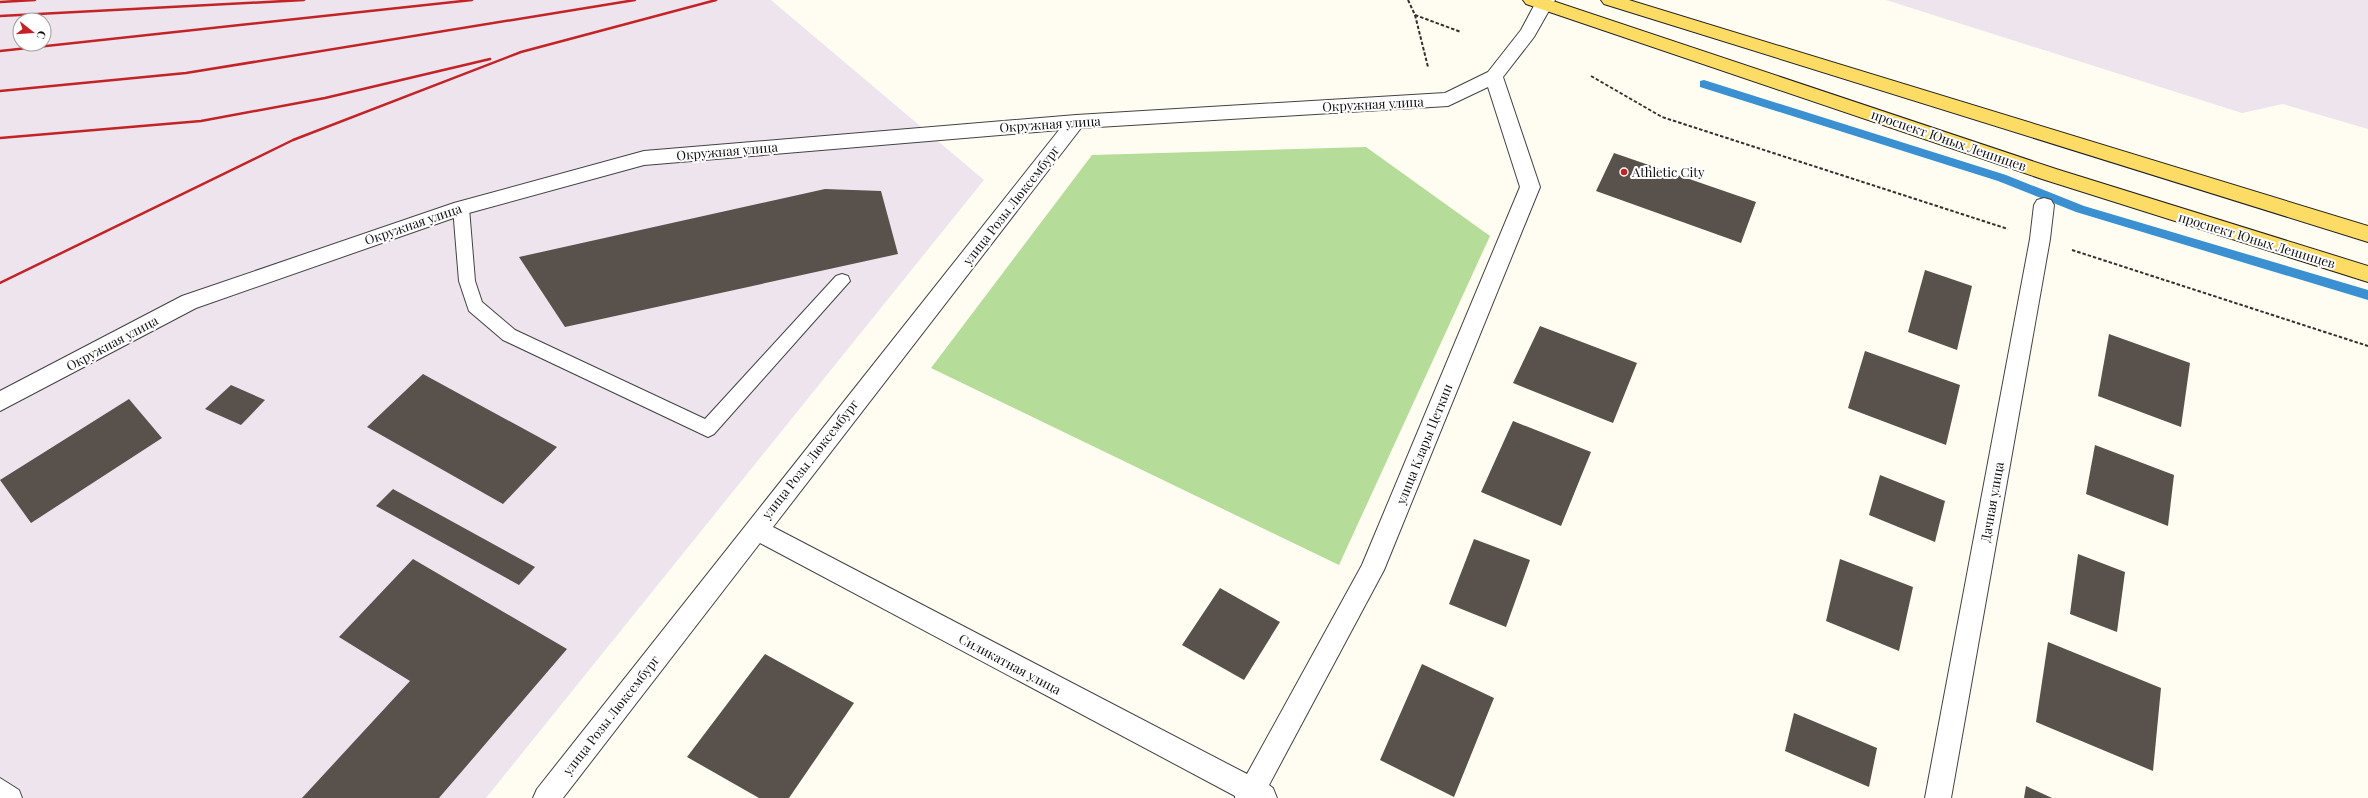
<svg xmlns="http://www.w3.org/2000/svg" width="2368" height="798" font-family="'Playfair Display',serif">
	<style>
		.industrial { fill: #ede4ee; fill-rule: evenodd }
		.forest { fill: #b5dc98 }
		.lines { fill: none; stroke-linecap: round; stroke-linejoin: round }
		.stream { fill: #3a90d1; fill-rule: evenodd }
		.building { fill: #59514b }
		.lane-casing { stroke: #424242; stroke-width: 2 }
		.street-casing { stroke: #424242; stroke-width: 2 }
		.primary-casing { stroke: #202020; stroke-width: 2 }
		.path { stroke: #313131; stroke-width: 2; stroke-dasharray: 3.5 2; stroke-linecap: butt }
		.lane { fill: #fff; fill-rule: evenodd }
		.street { fill: #fff; fill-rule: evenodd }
		.primary { fill: #fcdc65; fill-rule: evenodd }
		.rail { stroke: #c42325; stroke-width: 2.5 }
		.poi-dot { fill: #c42325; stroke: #fff; stroke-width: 1.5 }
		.labels { text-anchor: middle; stroke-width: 4; stroke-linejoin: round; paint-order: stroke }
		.street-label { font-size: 13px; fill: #0f0f0f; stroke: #fff }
		.poi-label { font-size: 13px; fill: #0f0f0f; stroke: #fff; text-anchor: start }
	</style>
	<rect width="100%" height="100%" fill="#fffdf2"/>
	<g class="industrial">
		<path d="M0 0H771L984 180 486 798H0ZM20 20H44V44H20Z"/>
		<polygon points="1886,0 2368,0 2368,129 2283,104 2242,113"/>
	</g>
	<polygon class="forest" points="1366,147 1490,236 1339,565 931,368 1092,155"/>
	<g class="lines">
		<polygon class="stream" points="1704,80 2006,175 2084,206 2368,290 2368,300 2076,212 1998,181 1700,87 1700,81"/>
	</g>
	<g class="building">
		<polygon points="1614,153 1756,202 1741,243 1596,191"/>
		<polygon points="825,189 881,191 898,254 565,327 519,257"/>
		<polygon points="1925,270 1972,286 1957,350 1908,332"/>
		<polygon points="1540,326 1637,363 1613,423 1513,383"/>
		<polygon points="2109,334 2190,363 2181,427 2098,396"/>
		<polygon points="1865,351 1960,385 1946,445 1848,408"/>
		<polygon points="423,374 557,447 503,504 367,427"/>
		<polygon points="231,385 265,400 241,425 205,409"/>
		<polygon points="129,399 162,438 31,523 0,480"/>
		<polygon points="1513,421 1591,452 1561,526 1481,492"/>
		<polygon points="2095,445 2174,475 2168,526 2086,494"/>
		<polygon points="1880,475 1945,501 1935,542 1869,515"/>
		<polygon points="393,489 535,567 519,585 376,506"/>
		<polygon points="1474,539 1530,560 1506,627 1449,604"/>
		<polygon points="2078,554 2125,572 2117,632 2070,614"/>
		<polygon points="413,559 567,649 439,798 302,798 410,681 339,637"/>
		<polygon points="1840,559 1913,587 1899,651 1826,621"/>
		<polygon points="1220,588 1280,622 1244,680 1182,645"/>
		<polygon points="2048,642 2161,688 2153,771 2036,722"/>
		<polygon points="765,654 854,703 789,798 759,798 687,757"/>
		<polygon points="1422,664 1494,698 1454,797 1380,760"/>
		<polygon points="1794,713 1877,748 1869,787 1785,751"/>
		<polygon points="2026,786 2052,798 2024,798"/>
	</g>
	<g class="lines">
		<defs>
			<g id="lane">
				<polygon points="461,202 467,204 469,208 475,281 482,302 515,330 705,419 836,276 842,274 848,276 850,281 714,434 708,437 503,340 469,311 459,281 453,208 455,204"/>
				<polygon points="0,778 19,790 22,798 0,798"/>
			</g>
			<g id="street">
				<path d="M1537 0H1555L1534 37 1503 77 1540 187 1384 570 1269 785 1273 788 1277 798H1235V796L760 543 563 798H533L537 789 1059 130 644 165 465 214 196 308 0 411V391L182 296 454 203 644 151 1076 115 1445 93 1488 72 1521 30ZM1488 87 1520 187 1362 565 1247 774 773 527 1081 128 1448 106Z"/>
				<polygon points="2044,198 2051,200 2054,205 2050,239 1951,798 1925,798 2030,239 2034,205 2037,200"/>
			</g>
			<g id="primary">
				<polygon points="1523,0 1550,0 2056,169 2368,266 2368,282 2042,179 1526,4"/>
				<polygon points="1601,0 1629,0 2368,226 2368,242 1604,4"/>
			</g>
		</defs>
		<use href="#lane" class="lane-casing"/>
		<use href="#street" class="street-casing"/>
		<use href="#primary" class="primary-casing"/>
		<g class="path">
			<polyline points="1408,0 1415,15 1461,32"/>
			<polyline points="1415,15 1428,67"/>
			<polyline points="1591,76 1662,117 2008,229"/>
			<polyline points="2072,250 2368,346"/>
		</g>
		<use href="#lane" class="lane"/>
		<use href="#street" class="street"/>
		<use href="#primary" class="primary"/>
		<g class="rail">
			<polyline points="0,2 35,0"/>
			<polyline points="0,16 304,0"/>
			<polyline points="0,51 472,0"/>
			<polyline points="0,91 186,73 635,0"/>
			<polyline points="0,138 201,121 325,98 490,59"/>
			<polyline points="0,283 293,140 521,52 716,0"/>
		</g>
	</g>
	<circle class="poi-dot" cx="1624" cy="172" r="4"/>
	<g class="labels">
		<g class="street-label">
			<text transform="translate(1373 104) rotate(-3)" y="5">Окружная улица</text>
			<text transform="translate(1050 124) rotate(-4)" y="5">Окружная улица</text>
			<text transform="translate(1949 140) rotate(19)" y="5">проспект Юных Ленинцев</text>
			<text transform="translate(727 151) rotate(-5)" y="5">Окружная улица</text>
			<text transform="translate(1011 205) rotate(-52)" y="5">улица Розы Люксембург</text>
			<text transform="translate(413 224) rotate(-19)" y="5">Окружная улица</text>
			<text transform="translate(2257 240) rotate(17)" y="5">проспект Юных Ленинцев</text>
			<text transform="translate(112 343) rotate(-28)" y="5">Окружная улица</text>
			<text transform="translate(1424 444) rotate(-68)" y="5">улица Клары Цеткин</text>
			<text transform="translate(810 459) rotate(-52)" y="5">улица Розы Люксембург</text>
			<text transform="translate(1992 502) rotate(-80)" y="5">Дачная улица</text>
			<text transform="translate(1010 664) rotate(28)" y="5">Силикатная улица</text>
			<text transform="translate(611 715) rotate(-52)" y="5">улица Розы Люксембург</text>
		</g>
		<g class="poi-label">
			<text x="1632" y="177">Athletic City</text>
		</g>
	</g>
	<g transform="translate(32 32) rotate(107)"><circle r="19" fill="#ffffff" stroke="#9f9f9f"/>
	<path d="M0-3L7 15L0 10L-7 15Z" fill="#c42325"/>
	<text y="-6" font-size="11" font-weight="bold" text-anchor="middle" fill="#0f0f0f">С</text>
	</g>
</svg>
